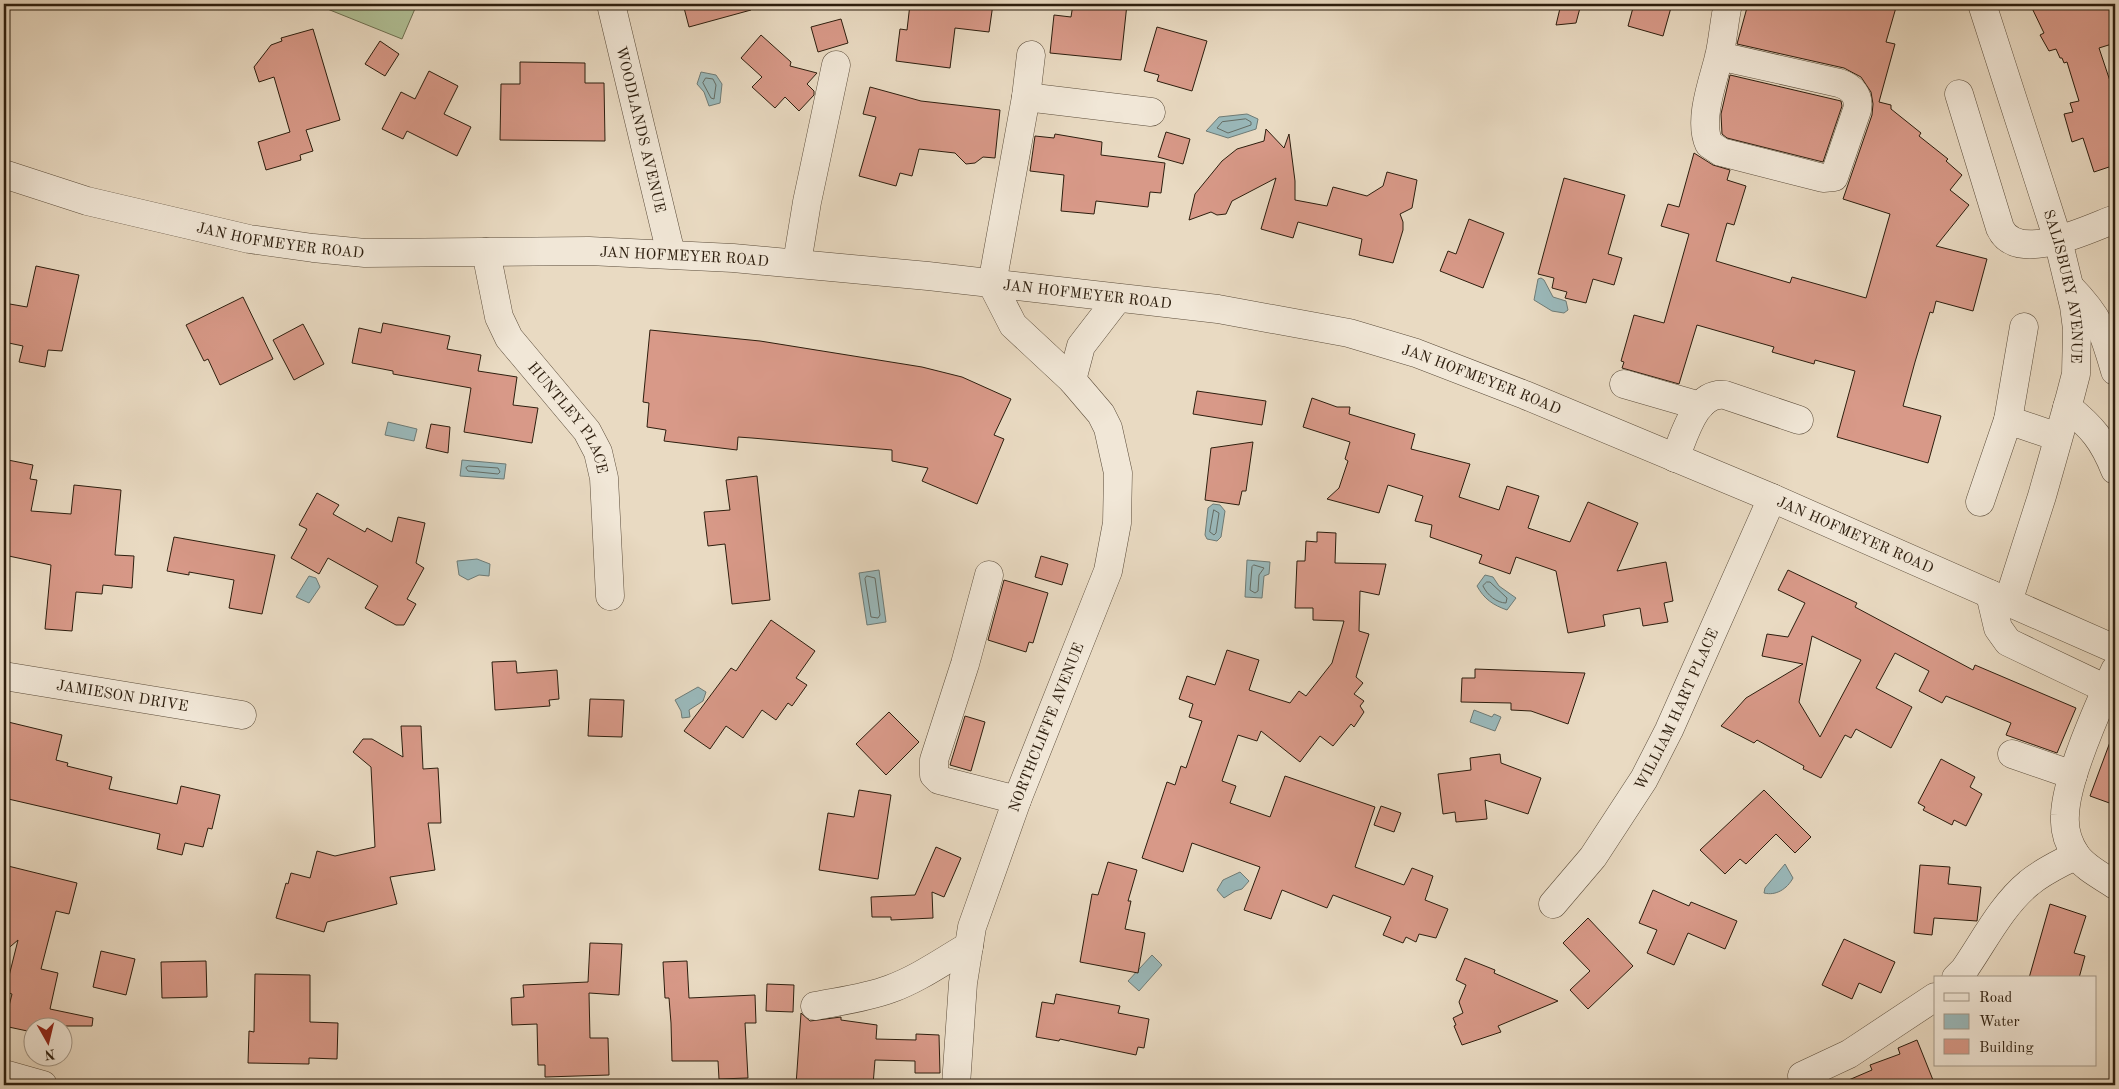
<svg xmlns="http://www.w3.org/2000/svg" width="2119" height="1089" font-family="'Old Standard TT',serif">
	<style>
		.green { fill: #b1c197; stroke: #6f7052 }
		.water { fill: #9ab9bb; stroke: #6e7b76 }
		.lines { fill: none; stroke-linecap: round; stroke-linejoin: round }
		.shore { stroke: #646c64; stroke-width: 1 }
		.building { fill: #d89988; stroke: #2d1e0e; fill-rule: evenodd }
		.minor-casing { stroke: #5c4d3b; stroke-width: 29 }
		.minor { stroke: #f1e7d7; stroke-width: 28 }
		.labels { text-anchor: middle; stroke-width: 4.5; stroke-linejoin: round; paint-order: stroke }
		.street-label { font-size: 15px; fill: #2d1e0e; stroke: #f1e7d7 }
	</style>
	<rect width="100%" height="100%" fill="#e9dac2"/>
	<filter id="stains"><feTurbulence type="fractalNoise" baseFrequency=".004" numOctaves="4"/><feColorMatrix values="0 0 0 0 .2 0 0 0 0 .09 0 0 0 0 .02 0 0 0 .5 -.17"/></filter>
	<radialGradient id="worn" r=".72"><stop offset=".6" stop-color="#630" stop-opacity="0"/><stop offset="1" stop-color="#630" stop-opacity=".3"/></radialGradient>
	<polygon class="green" points="315,4 417,4 402,39"/>
	<g class="water">
		<polygon points="701,72 716,75 722,84 720,103 709,106 704,92 697,84"/>
		<polygon points="1247,114 1258,119 1256,129 1228,138 1206,131 1219,117"/>
		<polygon points="1541,278 1544,280 1553,297 1566,301 1568,310 1564,313 1552,311 1534,300 1538,279"/>
		<polygon points="388,422 417,429 414,441 385,435"/>
		<polygon points="462,460 506,464 504,479 460,476"/>
		<polygon points="1213,504 1220,505 1225,511 1221,537 1217,541 1207,539 1205,535 1208,508"/>
		<polygon points="477,559 490,564 489,576 479,575 468,580 459,575 457,561"/>
		<polygon points="1247,560 1270,562 1269,574 1264,576 1262,598 1245,597"/>
		<polygon points="879,570 886,622 867,625 859,573"/>
		<path d="M1485 575 1493 577 1499 586 1516 598 1507 610C1493 605 1484 599 1477 586Z"/>
		<polygon points="309,576 316,578 320,587 309,603 296,597"/>
		<polygon points="698,687 706,692 703,701 689,710 690,717 682,718 681,711 675,700"/>
		<polygon points="1474,710 1492,717 1494,714 1501,717 1495,731 1470,722"/>
		<path d="M1785 864 1793 878C1787 889 1776 896 1764 893L1765 888Z"/>
		<polygon points="1240,872 1249,881 1242,889 1235,891 1224,898 1217,890 1223,880"/>
		<polygon points="1152,955 1162,965 1139,991 1128,981"/>
	</g>
	<g class="lines">
		<g class="shore">
			<polygon points="706,78 713,79 716,85 714,99 711,98 703,83"/>
			<polygon points="1246,119 1251,122 1251,125 1228,133 1217,128 1222,122"/>
			<polygon points="469,466 498,468 500,472 498,474 468,471 466,468"/>
			<polygon points="1214,510 1219,513 1216,533 1214,535 1210,532"/>
			<polygon points="1254,565 1264,568 1259,575 1258,591 1255,593 1250,590 1252,567"/>
			<polygon points="867,576 875,578 880,615 878,618 871,617 865,579"/>
			<path d="M1487 582H1490L1507 598 1506 603C1497 603 1487 595 1483 586Z"/>
		</g>
	</g>
	<g class="building">
		<polygon points="683,4 750,4 751,10 689,27"/>
		<polygon points="910,4 993,4 989,32 955,28 950,68 896,61 900,29 907,30"/>
		<polygon points="1073,4 1127,4 1121,60 1050,53 1054,15 1071,17"/>
		<polygon points="1561,4 1581,4 1576,23 1556,25"/>
		<polygon points="1634,4 1672,4 1663,36 1628,26"/>
		<polygon points="1748,4 1897,4 1886,42 1895,44 1879,102 1891,105 1891,109 1921,133 1919,136 1948,159 1946,161 1962,175 1950,190 1969,205 1936,246 1987,259 1973,311 1936,301 1933,313 1930,312 1915,362 1903,406 1941,416 1928,463 1837,437 1855,371 1815,360 1814,364 1772,352 1774,347 1697,325 1679,384 1622,368 1624,362 1621,361 1634,315 1664,323 1689,234 1661,226 1668,204 1679,207 1694,153 1713,165 1730,170 1727,180 1746,186 1734,225 1727,223 1716,261 1790,283 1792,277 1866,298 1890,214 1843,199 1872,115 1873,104 1871,92 1861,77 1844,68 1737,44"/>
		<polygon points="2030,4 2115,4 2115,43 2099,48 2115,96 2115,165 2094,172 2083,138 2072,142 2064,114 2073,112 2070,103 2079,101 2067,62 2064,63 2062,58 2060,58 2056,49 2049,51 2040,35 2044,33"/>
		<polygon points="841,19 848,43 818,52 811,27"/>
		<polygon points="1157,27 1207,41 1192,91 1157,81 1159,75 1144,71"/>
		<polygon points="313,29 340,120 306,130 313,151 300,155 301,160 266,170 258,142 290,132 274,77 259,82 254,67 271,45 282,41 281,38"/>
		<polygon points="761,35 791,62 790,66 817,73 807,84 814,91 814,95 799,111 785,97 775,108 752,87 762,77 741,58"/>
		<polygon points="380,41 399,54 385,76 365,64"/>
		<polygon points="520,62 585,63 585,83 604,83 605,141 500,140 501,84 520,84"/>
		<polygon points="429,71 458,86 444,114 471,127 457,156 407,131 403,139 382,129 401,92 415,99"/>
		<polygon points="1730,75 1841,101 1842,106 1823,162 1727,138 1722,134 1721,114"/>
		<polygon points="870,87 921,101 1000,110 995,158 983,157 975,163 966,164 955,153 919,149 912,176 900,173 896,186 859,176 876,117 863,114"/>
		<polygon points="1266,129 1284,148 1289,134 1295,181 1295,200 1327,206 1333,187 1367,196 1383,186 1387,172 1417,180 1412,208 1400,214 1403,222 1403,230 1393,263 1359,255 1362,239 1298,222 1293,238 1261,229 1276,178 1232,201 1226,214 1217,215 1211,212 1189,220 1195,194 1222,161 1237,149 1264,141"/>
		<polygon points="1166,132 1190,139 1183,164 1158,157"/>
		<polygon points="1055,134 1102,142 1101,155 1165,163 1161,193 1150,192 1148,207 1096,201 1094,214 1061,211 1064,175 1030,171 1035,136 1054,138"/>
		<polygon points="1564,178 1625,195 1608,254 1622,258 1614,285 1593,279 1586,303 1565,298 1567,292 1552,288 1554,278 1538,274"/>
		<polygon points="1469,219 1504,233 1483,288 1440,271 1448,251 1456,254"/>
		<polygon points="36,266 79,275 62,351 48,350 45,367 19,362 23,346 4,342 4,303 27,307"/>
		<polygon points="243,297 273,359 220,385 208,359 204,361 186,325"/>
		<polygon points="383,323 450,336 447,349 481,355 478,371 517,377 513,405 538,408 532,443 464,432 471,388 393,374 393,371 352,363 359,328 381,333"/>
		<polygon points="303,324 324,364 294,380 273,340"/>
		<polygon points="650,330 760,341 922,367 962,377 1011,399 994,435 1004,439 977,504 922,481 928,468 892,461 892,450 752,438 738,437 737,450 664,441 666,430 647,427 649,403 643,402"/>
		<polygon points="1197,391 1266,401 1262,425 1193,414"/>
		<polygon points="1312,398 1337,407 1350,407 1349,414 1415,434 1411,449 1470,464 1459,497 1499,510 1507,486 1539,496 1528,528 1570,542 1588,502 1638,523 1617,571 1666,562 1673,601 1664,603 1668,622 1643,626 1640,608 1603,615 1605,626 1568,633 1556,571 1516,557 1510,574 1479,563 1482,555 1430,537 1432,525 1415,521 1423,496 1388,485 1379,513 1327,499 1339,488 1348,461 1345,459 1350,442 1303,427"/>
		<polygon points="431,424 450,427 448,453 426,448"/>
		<polygon points="1253,442 1246,491 1242,491 1239,505 1205,500 1211,448"/>
		<polygon points="8,460 33,465 30,479 37,480 31,511 71,514 74,485 121,490 115,555 134,556 132,588 103,585 102,594 76,592 72,631 45,629 51,565 4,555 4,483"/>
		<polygon points="757,476 770,600 732,604 725,544 708,546 704,512 730,510 726,480"/>
		<polygon points="317,493 339,505 333,514 365,532 367,528 392,542 398,517 425,523 416,563 424,568 407,599 416,604 404,625 396,625 365,608 378,586 328,558 319,574 291,558 307,529 299,525"/>
		<polygon points="1317,532 1336,533 1335,563 1386,564 1379,595 1360,591 1359,631 1369,634 1356,677 1363,683 1354,694 1364,701 1360,706 1364,712 1354,727 1351,724 1333,746 1320,736 1300,762 1261,731 1257,741 1238,735 1222,781 1236,786 1230,803 1270,817 1285,776 1375,807 1355,867 1404,885 1412,868 1433,876 1425,900 1448,909 1436,938 1419,934 1416,942 1406,937 1403,943 1383,935 1391,917 1333,895 1327,908 1282,890 1271,919 1244,910 1260,867 1192,843 1183,872 1142,858 1167,782 1175,785 1181,766 1186,768 1202,721 1189,717 1193,704 1179,699 1187,676 1215,685 1227,650 1259,660 1249,690 1290,703 1299,691 1306,696 1332,663 1344,621 1313,620 1313,608 1295,608 1297,561 1305,561 1306,541 1317,542"/>
		<polygon points="174,537 275,555 262,614 229,608 234,580 189,572 189,575 167,571"/>
		<polygon points="1041,556 1068,564 1062,585 1035,577"/>
		<path d="M1788 570 1857 603 1855 607 1973 670 1975 665 2076 708 2057 753 2006 735 2011 723 1946 696 1942 703 1919 691 1929 671 1895 653 1876 688 1912 707 1891 748 1856 729 1851 738 1845 735 1821 778 1803 769 1804 766 1757 740 1754 743 1721 726 1746 698 1803 664 1762 656 1767 634 1788 637 1805 603 1778 590ZM1812 636 1861 660 1820 737 1799 702Z"/>
		<polygon points="1004,580 1048,593 1033,643 1029,642 1026,652 988,640"/>
		<polygon points="771,620 815,651 796,678 807,685 792,706 788,703 776,720 762,710 743,738 726,726 710,749 684,731 731,668 736,671"/>
		<polygon points="516,661 517,673 557,670 559,699 549,700 550,706 495,710 492,662"/>
		<polygon points="1475,669 1585,673 1568,724 1531,711 1511,710 1511,703 1461,702 1462,678 1475,678"/>
		<polygon points="590,699 624,700 622,737 588,736"/>
		<polygon points="889,712 919,742 886,775 856,744"/>
		<polygon points="965,716 985,722 971,771 950,765"/>
		<polygon points="4,721 62,735 56,760 68,763 67,766 112,777 109,789 177,804 181,786 220,795 212,829 208,828 203,847 185,843 182,855 157,849 160,834 4,798"/>
		<polygon points="401,726 421,726 423,769 438,768 441,823 428,823 435,870 390,877 397,904 327,922 324,932 276,918 286,883 288,884 291,873 310,878 317,851 335,856 375,847 371,767 353,752 363,739 372,739 403,757"/>
		<polygon points="2113,734 2115,734 2115,805 2090,796"/>
		<polygon points="1500,754 1501,763 1541,778 1528,814 1485,800 1487,819 1456,822 1455,812 1443,814 1438,774 1471,770 1470,758"/>
		<polygon points="1941,759 1975,777 1970,787 1982,794 1966,826 1954,820 1952,825 1923,810 1925,807 1918,803"/>
		<polygon points="859,790 891,795 878,879 819,870 828,813 854,817"/>
		<polygon points="1764,790 1811,837 1795,853 1776,834 1746,864 1740,859 1725,874 1700,850"/>
		<polygon points="1381,806 1401,813 1394,832 1374,825"/>
		<polygon points="936,847 961,858 944,897 932,892 933,918 891,920 891,917 872,917 871,897 915,895"/>
		<polygon points="1108,862 1137,870 1128,901 1131,901 1125,929 1145,933 1138,973 1080,962 1092,894 1098,895"/>
		<polygon points="4,865 77,883 69,914 56,911 41,969 58,973 50,1009 93,1018 92,1026 32,1026 32,1032 4,1026 12,994 5,992 18,940 4,952"/>
		<polygon points="1920,865 1950,867 1948,884 1981,887 1977,921 1934,918 1932,935 1914,933"/>
		<polygon points="1653,890 1689,906 1691,902 1737,921 1725,949 1688,933 1674,965 1647,953 1657,930 1639,923"/>
		<polygon points="2050,904 2086,916 2074,953 2085,956 2079,978 2029,978"/>
		<polygon points="1588,918 1633,966 1588,1009 1570,990 1590,971 1563,943"/>
		<polygon points="1844,939 1895,962 1881,993 1859,983 1852,999 1822,985"/>
		<polygon points="590,943 622,944 619,995 589,993 590,1038 608,1038 609,1075 545,1077 545,1065 538,1065 537,1024 512,1025 511,998 524,997 523,985 588,982"/>
		<polygon points="101,951 135,959 126,995 93,987"/>
		<polygon points="1465,958 1495,970 1494,973 1558,1001 1498,1026 1501,1032 1462,1045 1454,1026 1456,1025 1453,1018 1463,1013 1459,1002 1466,985 1456,980"/>
		<polygon points="206,961 207,997 162,998 161,962"/>
		<polygon points="687,961 689,998 755,995 756,1023 745,1023 748,1078 719,1079 718,1061 672,1061 671,1023 669,998 665,998 663,962"/>
		<polygon points="255,974 310,975 310,1022 338,1023 337,1059 309,1058 309,1064 248,1063 249,1031 254,1032"/>
		<polygon points="767,984 794,985 793,1012 766,1011"/>
		<polygon points="1056,994 1120,1006 1118,1013 1149,1019 1144,1048 1138,1047 1136,1055 1060,1039 1059,1041 1036,1037 1042,1002 1054,1004"/>
		<polygon points="801,1013 810,1021 841,1017 841,1020 877,1025 876,1039 916,1040 916,1034 939,1035 940,1073 915,1073 915,1061 875,1060 873,1085 796,1085"/>
		<polygon points="1917,1040 1935,1085 1837,1085 1872,1070 1870,1065 1900,1054 1898,1048"/>
	</g>
	<g class="lines">
		<defs>
			<g id="minor">
				<path id="s1" d="M611 4 671 254"/>
				<path id="s2" d="M1982 4 2058 240 2074 306 2077 329 2076 374 2070 397 2042 496 2008 602"/>
				<path d="M1719 56 1839 83C1852 87 1860 96 1857 110L1834 177 1823 178 1721 152 1709 144C1698 120 1713 81 1719 57 1723 40 1724 21 1728 4"/>
				<path d="M1959 94 2000 228C2017 265 2088 229 2115 219"/>
				<polyline points="1026,97 1151,112"/>
				<path id="s3" d="M4 174 87 201 249 239 313 248 365 253 589 251 733 258 928 276 1218 309 1349 333 1416 353 1525 395 1772 498 2115 649"/>
				<path id="s4" d="M486 252 499 317 509 338 587 431 598 452 604 478 610 596"/>
				<polyline points="797,263 807,202 836,65"/>
				<path d="M2070 287C2100 318 2103 330 2115 371"/>
				<polyline points="1072,380 1081,346 1118,298"/>
				<polyline points="1624,384 1700,406"/>
				<path d="M2067 407C2092 427 2103 440 2115 470"/>
				<polyline points="2008,420 2024,327"/>
				<path d="M1675 458C1684 437 1695 391 1725 395L1799 420"/>
				<polyline points="1980,502 2008,420 2058,437"/>
				<polyline points="989,575 965,664 934,760 934,775 939,780 1017,800"/>
				<polyline points="1990,594 1998,628 2008,642 2115,693"/>
				<path d="M2115 670C2099 705 2066 778 2065 815 2064 828 2068 843 2076 855 2085 868 2102 876 2115 885"/>
				<path id="s5" d="M4 676 242 715"/>
				<polyline points="2012,754 2073,775"/>
				<path id="s6" d="M1553 904 1593 857 1644 779 1669 730 1772 498"/>
				<path d="M1956 978 1964 970C1984 941 2002 905 2029 883 2043 871 2060 864 2076 855"/>
				<path d="M815 1006C840 1001 866 998 890 989 918 979 943 961 969 946"/>
				<polyline points="4,1074 43,1085"/>
				<polyline points="1802,1076 1849,1054 1935,997"/>
				<path id="s7" d="M956 1085 963 983 972 927 1017 800 1108 571 1117 523 1118 473 1108 428 1101 414 1072 380 1013 325 992 284 1026 97 1031 55"/>
			</g>
		</defs>
		<use href="#minor" class="minor-casing"/>
		<use href="#minor" class="minor"/>
	</g>
	<g class="labels">
		<g class="street-label">
			<text dy="5" stroke="none"><textPath href="#s1" startOffset="129">WOODLANDS AVENUE</textPath></text>
			<text dy="5" stroke="none"><textPath href="#s3" startOffset="285">JAN HOFMEYER ROAD</textPath></text>
			<text dy="5" stroke="none"><textPath href="#s3" startOffset="690">JAN HOFMEYER ROAD</textPath></text>
			<text dy="5" stroke="none"><textPath href="#s2" startOffset="295">SALISBURY AVENUE</textPath></text>
			<text dy="5" stroke="none"><textPath href="#s3" startOffset="1095">JAN HOFMEYER ROAD</textPath></text>
			<text dy="5" stroke="none"><textPath href="#s3" startOffset="1500">JAN HOFMEYER ROAD</textPath></text>
			<text dy="5" stroke="none"><textPath href="#s4" startOffset="190">HUNTLEY PLACE</textPath></text>
			<text dy="5" stroke="none"><textPath href="#s3" startOffset="1905">JAN HOFMEYER ROAD</textPath></text>
			<text dy="5" stroke="none"><textPath href="#s5" startOffset="120">JAMIESON DRIVE</textPath></text>
			<text dy="5" stroke="none"><textPath href="#s6" startOffset="232">WILLIAM HART PLACE</textPath></text>
			<text dy="5" stroke="none"><textPath href="#s7" startOffset="372">NORTHCLIFFE AVENUE</textPath></text>
		</g>
	</g>
	<rect width="2119" height="1089" fill="none" stroke="#e9dac2" stroke-width="20"/>
	<rect x="5" y="5" width="2109" height="1079" fill="none" stroke="#2d1e0e" stroke-width="2.5"/>
	<rect x="10" y="10" width="2099" height="1069" fill="none" stroke="#2d1e0e"/>
	<rect x="1934" y="976" width="162" height="90" fill="#f1e7d7" stroke="#a39787"/>
	<rect x="1944" y="993" width="25" height="8" fill="#f1e7d7" stroke="#a39787"/>
	<text x="1979" y="1002" font-size="15" fill="#2d1e0e">Road</text>
	<rect x="1944" y="1014" width="25" height="15" fill="#9ab9bb" stroke="#a39787"/>
	<text x="1979" y="1026" font-size="15" fill="#2d1e0e">Water</text>
	<rect x="1944" y="1039" width="25" height="15" fill="#d89988" stroke="#a39787"/>
	<text x="1979" y="1052" font-size="15" fill="#2d1e0e">Building</text>
	<g transform="translate(48 1042) rotate(172)"><circle r="24" fill="#f1e7d7" stroke="#a39787"/>
	<path d="M0-4L9 19L0 12L-9 19Z" fill="#8f2418"/>
	<text y="-8" font-size="14" font-weight="bold" text-anchor="middle" fill="#2d1e0e">N</text>
	</g>
	<rect width="100%" height="100%" filter="url(#stains)"/>
	<rect width="100%" height="100%" fill="url(#worn)"/>
</svg>
